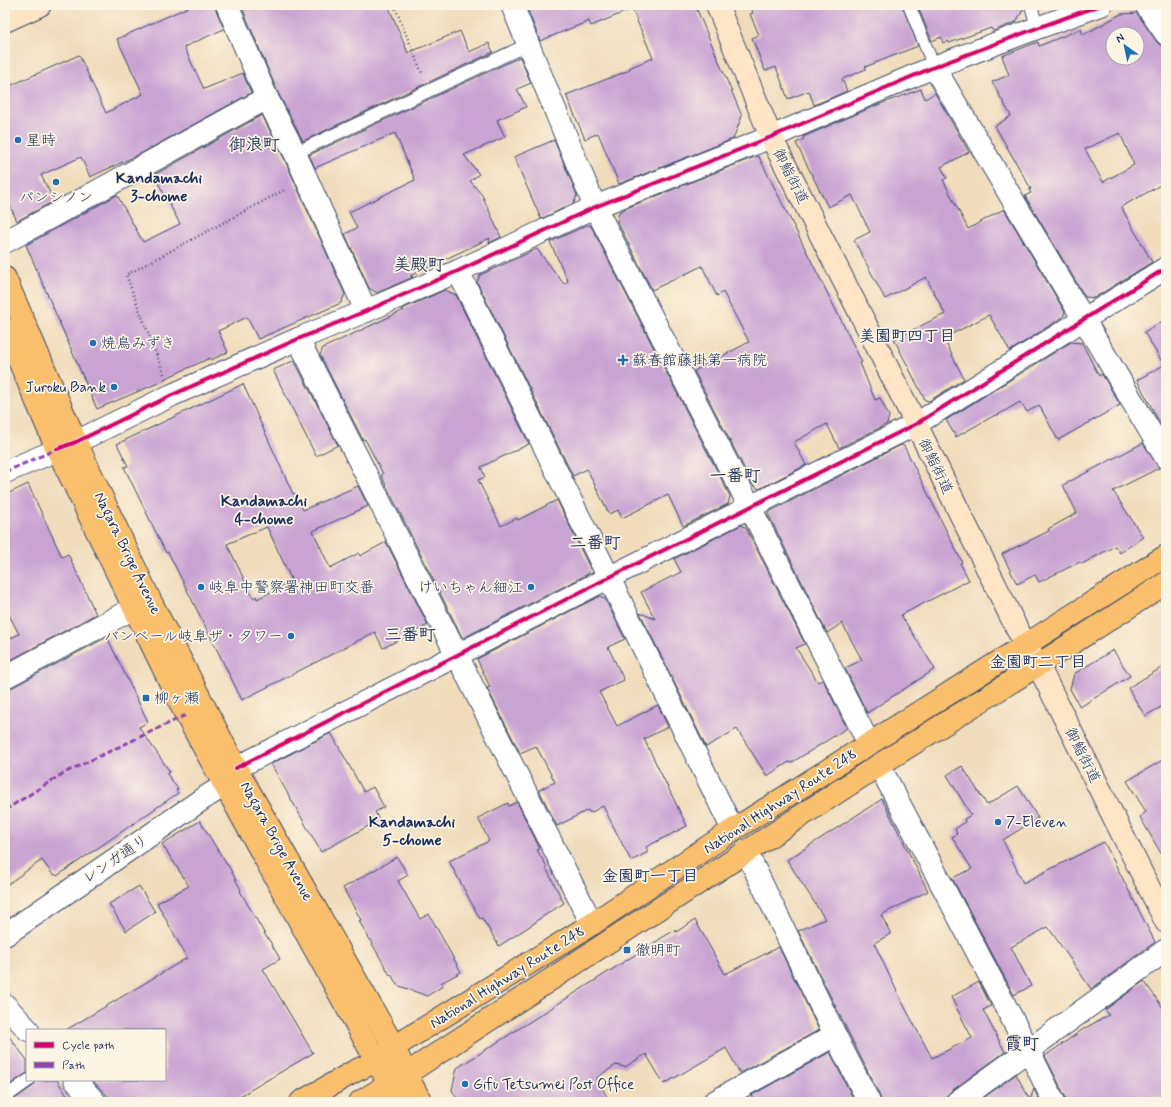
<svg xmlns="http://www.w3.org/2000/svg" width="1171" height="1107" font-family="Mynerve,'Klee One',sans-serif">
	<style>
		.building { fill: #c9a4d3; fill-rule: evenodd }
		.lines { fill: none; stroke-linecap: round; stroke-linejoin: round }
		.lane-casing { stroke: #3b496c; stroke-width: 14 }
		.street-casing { stroke: #3b496c; stroke-width: 24 }
		.secondary-casing { stroke: #3b496c; stroke-width: 24 }
		.highway-casing { stroke: #3b496c; stroke-width: 24 }
		.path { stroke: #3b496c; stroke-width: 2.5; stroke-dasharray: 1 3; stroke-linecap: butt }
		.lane { stroke: #fff; stroke-width: 12 }
		.street { stroke: #fff; stroke-width: 22 }
		.secondary { stroke: #fde5c5; stroke-width: 22 }
		.highway { stroke: #f9bf6d; stroke-width: 22 }
		.quiet { stroke: #8e44ad; stroke-width: 3; stroke-dasharray: 6 3; stroke-linecap: butt }
		.cycleway-casing { stroke: #fcf5e5; stroke-width: 6 }
		.cycleway { stroke: #d6006c; stroke-width: 4 }
		.poi-dot { fill: #1f6fb2; stroke: #fcf5e5; stroke-width: 1.5 }
		.labels { text-anchor: middle; stroke-width: 3.5; stroke-linejoin: round; paint-order: stroke }
		.poi-label { font-size: 15px; fill: #1b2f5e; stroke: #fcf5e5; text-anchor: start }
		.street-label { font-size: 15px; fill: #1b2f5e; stroke: #fcf5e5 }
		.neighbourhood-label { font-size: 16px; font-weight: bold; fill: #1b2f5e; stroke: #fcf5e5 }
		.quarter-label { font-size: 17px; font-weight: bold; fill: #1b2f5e; stroke: #fcf5e5 }
	</style>
	<rect width="100%" height="100%" fill="#fcf5e5"/>
	<filter id="ink" filterUnits="userSpaceOnUse"><feTurbulence type="fractalNoise" baseFrequency=".025" numOctaves="2"/><feDisplacementMap in="SourceGraphic" scale="8" xChannelSelector="R" yChannelSelector="G"/><feConvolveMatrix kernelMatrix="1 2 1 2 8 2 1 2 1" color-interpolation-filters="sRGB"/></filter>
	<filter id="wash" filterUnits="userSpaceOnUse"><feTurbulence type="fractalNoise" baseFrequency=".012" numOctaves="4" result="noise"/><feDisplacementMap in="SourceGraphic" scale="16" xChannelSelector="R" yChannelSelector="G"/><feGaussianBlur stdDeviation="0.9" result="paint"/><feColorMatrix in="noise" values="0 0 0 0 0 0 0 0 0 0 0 0 0 0 0 0 0 1.4 0 .05"/><feComposite in="paint" operator="in"/></filter>
	<g filter="url(#wash)">
		<rect width="100%" height="100%" fill="#f0dcbb"/>
		<g id="blocks">
			<g class="building">
				<polygon points="193,5 215,5 216,10 224,29 184,47 204,89 243,73 251,93 142,153 90,177 81,157 41,175 54,201 17,221 5,195 5,88 79,55 106,113 143,94 117,39"/>
				<polygon points="241,5 388,5 408,53 460,31 469,52 489,43 493,52 303,141 278,93"/>
				<polygon points="526,5 695,5 742,116 733,139 619,184 598,133 585,139 566,95 630,70 629,68 653,58 632,9 591,26 589,21 540,41"/>
				<polygon points="750,5 902,5 918,46 865,67 866,69 842,79 847,91 814,105 809,91 788,99 776,67 765,71 752,38 759,35 750,14 753,13"/>
				<polygon points="917,5 1024,5 1024,8 1016,22 993,31 991,28 949,43 948,41 943,43 941,37 932,41"/>
				<path d="M1137 13 1156 41 1160 45 1166 46V182L1121 207 1152 262 1094 298 1085 297 1025 196 1031 193 1029 190 1031 189 995 126 1011 116 992 82 1009 75 1002 56 1038 42 1039 46 1081 29 1083 35 1121 14ZM1113 34H1137V58H1113ZM1120 133 1134 165 1103 182 1085 149Z"/>
				<polygon points="520,57 531,83 517,89 526,107 497,120 505,137 464,155 479,174 470,181 482,195 501,237 489,243 490,238 410,276 413,277 377,293 369,288 345,234 357,228 349,212 415,180 395,133 315,168 309,155"/>
				<polygon points="921,89 925,99 935,93 969,152 941,167 947,178 943,180 968,229 1004,209 1065,312 1063,317 1010,351 989,315 948,336 949,337 944,339 964,379 929,401 925,400 894,339 945,314 926,277 885,299 854,240 870,232 852,195 828,207 796,143 804,139 803,137 875,106"/>
				<polygon points="262,115 284,158 345,294 341,303 258,339 247,317 218,331 228,352 211,360 210,358 164,379 165,380 97,409 26,245 117,195 143,242 180,224 154,175"/>
				<polygon points="554,140 577,195 574,203 541,219 514,157"/>
				<polygon points="757,156 759,157 862,362 860,363 875,400 880,398 889,416 887,424 839,448 827,424 794,442 806,465 759,489 753,485 694,371 749,342 723,292 717,296 702,266 652,290 617,221 619,212 629,207"/>
				<polygon points="587,225 591,226 730,496 728,504 683,526 668,495 622,518 618,510 609,514 587,469 573,476 477,282 480,275 537,249 564,284 568,281 550,242"/>
				<polygon points="445,290 456,295 529,444 481,467 485,477 478,480 501,526 517,518 518,520 557,500 590,568 588,574 463,638 462,637 381,475 383,474 365,439 363,440 320,355 323,348 404,310 402,309"/>
				<polygon points="1166,319 1166,434 1137,380 1164,365 1144,332"/>
				<polygon points="1071,342 1082,343 1099,376 1102,374 1120,405 1058,440 1039,405 1027,412 1020,402 996,416 995,415 956,437 946,420"/>
				<polygon points="293,361 295,362 338,445 316,456 273,370"/>
				<path d="M243 384 293 494 295 493 303 510 358 486 368 506 313 531 330 568 359 553 360 556 386 542 428 625 383 648 375 632 242 700 168 552 166 553 124 467 128 466 117 444ZM267 527 292 581 257 599 256 596 253 598 227 544Z"/>
				<polygon points="1143,443 1159,468 1113,491 1143,537 1120,553 1115,546 1082,564 1080,562 1039,582 1035,575 1017,584 1002,554 1049,531 1048,529 1077,513 1063,485"/>
				<polygon points="901,445 904,446 962,562 960,563 969,580 901,615 935,669 867,713 845,668 862,660 842,623 827,633 768,514 769,512"/>
				<polygon points="28,484 62,557 68,554 96,614 5,663 5,641 19,634 5,607 5,495"/>
				<polygon points="741,525 746,528 805,644 796,648 818,682 823,680 847,728 791,763 789,762 767,776 737,729 706,747 640,613 655,619 641,592 681,572 674,559"/>
				<polygon points="600,596 605,599 625,639 608,647 624,680 599,692 617,726 658,705 668,727 644,739 687,826 646,847 648,852 631,861 603,806 590,813 588,810 557,826 539,790 555,782 536,746 520,753 487,688 490,687 477,659"/>
				<polygon points="107,637 148,722 139,727 170,772 167,774 178,789 176,790 178,793 57,876 55,874 53,875 42,860 5,886 5,689 11,688"/>
				<polygon points="1113,650 1130,676 1080,707 1070,689 1074,674"/>
				<polygon points="1166,665 1166,704 1145,716 1128,688"/>
				<polygon points="331,733 364,792 373,787 384,807 375,812 379,820 321,852 271,764"/>
				<polygon points="1166,758 1166,862 1140,817 1146,812 1127,781"/>
				<polygon points="962,766 987,805 1018,786 1038,818 1003,840 1023,883 1104,842 1155,942 1091,989 1048,927 1011,947 1031,986 1014,995 952,878 972,869 952,837 957,834 955,829 965,822 964,819 971,815 947,775"/>
				<polygon points="882,799 928,891 881,915 891,934 874,943 901,1000 932,1058 972,1038 951,997 979,982 991,1006 983,1010 1005,1052 950,1092 946,1097 945,1102 881,1102 880,1096 798,931 825,919 787,860"/>
				<polygon points="517,802 540,849 537,850 547,867 546,868 564,903 536,921 536,922 499,946 482,918 480,919 449,861 489,841 478,818 508,803 509,806"/>
				<polygon points="200,821 227,865 228,865 241,890 240,891 267,938 268,938 280,959 263,969 313,1053 230,1102 113,1102 92,1080 165,1080 165,1030 66,1030 187,958 157,903 189,886 162,844"/>
				<polygon points="397,857 408,875 398,881 420,919 429,914 461,972 441,983 443,986 427,996 397,985 391,974 390,975 359,921 361,920 343,888"/>
				<polygon points="139,886 155,912 126,931 109,904"/>
				<polygon points="695,920 725,974 779,947 819,1030 740,1073 726,1048 664,1084 646,1054 625,1067 616,1065 596,1078 610,1102 459,1102 452,1090 457,1068 660,939 675,930 676,932"/>
				<polygon points="1144,981 1166,1012 1166,1102 1066,1102 1065,1096 1045,1056 1085,1028 1109,1015 1105,1010"/>
				<polygon points="5,1031 27,1060 27,1073 5,1088"/>
				<polygon points="830,1052 855,1102 756,1102 752,1095"/>
				<polygon points="1016,1074 1030,1100 1034,1089 1040,1102 978,1102"/>
				<polygon points="36,1080 57,1080 71,1102 11,1102 33,1086"/>
			</g>
		</g>
	</g>
	<g filter="url(#ink)">
		<use href="#blocks" fill-opacity="0" stroke="#3b496c" stroke-width="1"/>
		<g class="lines">
			<defs>
				<g id="lane">
					<polyline points="909,5 934,67"/>
					<polyline points="1031,5 1037,28"/>
					<polyline points="295,153 529,44"/>
					<polyline points="5,1097 29,1080"/>
				</g>
				<g id="street">
					<polyline points="227,5 267,98 295,153 366,311"/>
					<polyline points="512,5 595,207 750,507 869,744"/>
					<polyline points="1146,5 1166,34"/>
					<polyline points="934,67 1166,458"/>
					<polyline points="5,242 267,98"/>
					<polyline points="458,271 733,830"/>
					<polyline points="298,339 592,924"/>
					<polyline points="5,472 76,442 172,395 298,339 366,311 458,271 595,207 771,137 934,67 1037,28 1101,5"/>
					<polyline points="5,677 134,608"/>
					<polyline points="879,765 1029,1051 1054,1102"/>
					<polyline points="236,768 608,578 916,424 1166,268"/>
					<polyline points="746,851 835,1035 869,1102"/>
					<polyline points="5,935 204,798 225,785"/>
					<polyline points="5,1005 28,1030"/>
					<polyline points="75,1080 95,1102"/>
					<polyline points="714,1102 835,1035"/>
					<polyline points="957,1102 1166,950"/>
				</g>
				<g id="secondary">
					<polyline points="717,5 771,137 916,424 1017,629 1038,665 1166,922"/>
					<polyline points="5,21 40,5"/>
				</g>
				<g id="highway">
					<polyline points="5,278 76,442 150,600 205,708 236,768 394,1047 406,1074 421,1102"/>
					<polyline points="5,328 57,449 186,715 399,1102"/>
					<polyline points="301,1102 355,1071 377,1061 394,1047 592,924 733,830 1166,556"/>
					<polyline points="360,1102 406,1074 879,765 1038,665 1166,583"/>
				</g>
			</defs>
			<use href="#lane" class="lane-casing"/>
			<use href="#street" class="street-casing"/>
			<use href="#secondary" class="secondary-casing"/>
			<use href="#highway" class="highway-casing"/>
			<g class="path">
				<polyline points="394,5 422,73"/>
				<polyline points="164,374 126,275 286,189"/>
			</g>
			<use href="#lane" class="lane"/>
			<use href="#street" class="street"/>
			<use href="#secondary" class="secondary"/>
			<use href="#highway" class="highway"/>
			<g class="quiet">
				<polyline points="5,472 57,449"/>
				<polyline points="5,810 64,773 186,715"/>
			</g>
			<defs>
				<g id="cycleway">
					<polyline points="57,449 76,442 172,395 298,339 366,311 458,271 595,207 771,137 934,67 1037,28 1101,5"/>
					<polyline points="236,768 608,578 916,424 1166,268"/>
				</g>
			</defs>
			<use href="#cycleway" class="cycleway-casing"/>
			<use href="#cycleway" class="cycleway"/>
		</g>
	</g>
	<g class="poi-dot">
		<circle cx="18" cy="140" r="4"/>
		<circle cx="56" cy="182" r="4"/>
		<circle cx="93" cy="343" r="4"/>
		<path d="M621 354h4v4h4v4h-4v4h-4v-4h-4v-4h4z"/>
		<circle cx="114" cy="387" r="4"/>
		<circle cx="201" cy="587" r="4"/>
		<circle cx="531" cy="587" r="4"/>
		<circle cx="291" cy="636" r="4"/>
		<rect x="142" y="694" width="8" height="8" rx="2"/>
		<circle cx="998" cy="822" r="4"/>
		<rect x="623" y="946" width="8" height="8" rx="2"/>
		<circle cx="465" cy="1084" r="4"/>
	</g>
	<g class="labels">
		<g class="poi-label">
			<text x="26" y="145">星時</text>
			<text x="56" y="202" text-anchor="middle">パンシノン</text>
			<text x="101" y="348">焼鳥みずき</text>
			<text x="632" y="365">蘇春館藤掛第一病院</text>
			<text x="106" y="392" text-anchor="end">Juroku Bank</text>
			<text x="209" y="592">岐阜中警察署神田町交番</text>
			<text x="523" y="592" text-anchor="end">けいちゃん細江</text>
			<text x="283" y="641" text-anchor="end">バンベール岐阜ザ・タワー</text>
			<text x="154" y="703">柳ヶ瀬</text>
			<text x="1006" y="827">7-Eleven</text>
			<text x="635" y="955">徹明町</text>
			<text x="473" y="1089">Gifu Tetsumei Post Office</text>
		</g>
		<g class="street-label">
			<text transform="translate(791 176) rotate(63)" y="5">御鮨街道</text>
			<text transform="translate(936 466) rotate(64)" y="5">御鮨街道</text>
			<text transform="translate(128 553) rotate(64)" y="5">Nagara Brige Avenue</text>
			<text transform="translate(1083 755) rotate(63)" y="5">御鮨街道</text>
			<text transform="translate(780 801) rotate(-33)" y="5">National Highway Route 248</text>
			<text transform="translate(277 841) rotate(61)" y="5">Nagara Brige Avenue</text>
			<text transform="translate(115 859) rotate(-34)" y="5">レンガ通り</text>
			<text transform="translate(507 977) rotate(-32)" y="5">National Highway Route 248</text>
		</g>
		<g class="neighbourhood-label">
			<text x="159" y="183">Kandamachi<tspan x="159" dy="18">3-chome</tspan></text>
			<text x="907" y="341">美園町四丁目</text>
			<text x="264" y="506">Kandamachi<tspan x="264" dy="18">4-chome</tspan></text>
			<text x="1038" y="667">金園町二丁目</text>
			<text x="412" y="827">Kandamachi<tspan x="412" dy="18">5-chome</tspan></text>
			<text x="650" y="881">金園町一丁目</text>
		</g>
		<g class="quarter-label">
			<text x="254" y="150">御浪町</text>
			<text x="419" y="270">美殿町</text>
			<text x="735" y="481">一番町</text>
			<text x="595" y="548">二番町</text>
			<text x="410" y="640">三番町</text>
			<text x="1022" y="1049">霞町</text>
		</g>
	</g>
	<rect width="1171" height="1107" fill="none" stroke="#fcf5e5" stroke-width="20"/>
	<rect x="26" y="1029" width="140" height="52" fill="#fcf5e5" stroke="#a2a6af"/>
	<rect x="34" y="1042" width="20" height="6" fill="#d6006c" stroke="#a2a6af"/>
	<text x="62" y="1049" font-size="12" fill="#1b2f5e">Cycle path</text>
	<rect x="34" y="1062" width="20" height="6" fill="#8e44ad" stroke="#a2a6af"/>
	<text x="62" y="1069" font-size="12" fill="#1b2f5e">Path</text>
	<g transform="translate(1125 46) rotate(327)"><circle r="19" fill="#fcf5e5" stroke="#a2a6af"/>
	<path d="M0-3L7 15L0 10L-7 15Z" fill="#1f6fb2"/>
	<text y="-6" font-size="11" font-weight="bold" text-anchor="middle" fill="#1b2f5e">N</text>
	</g>
</svg>
